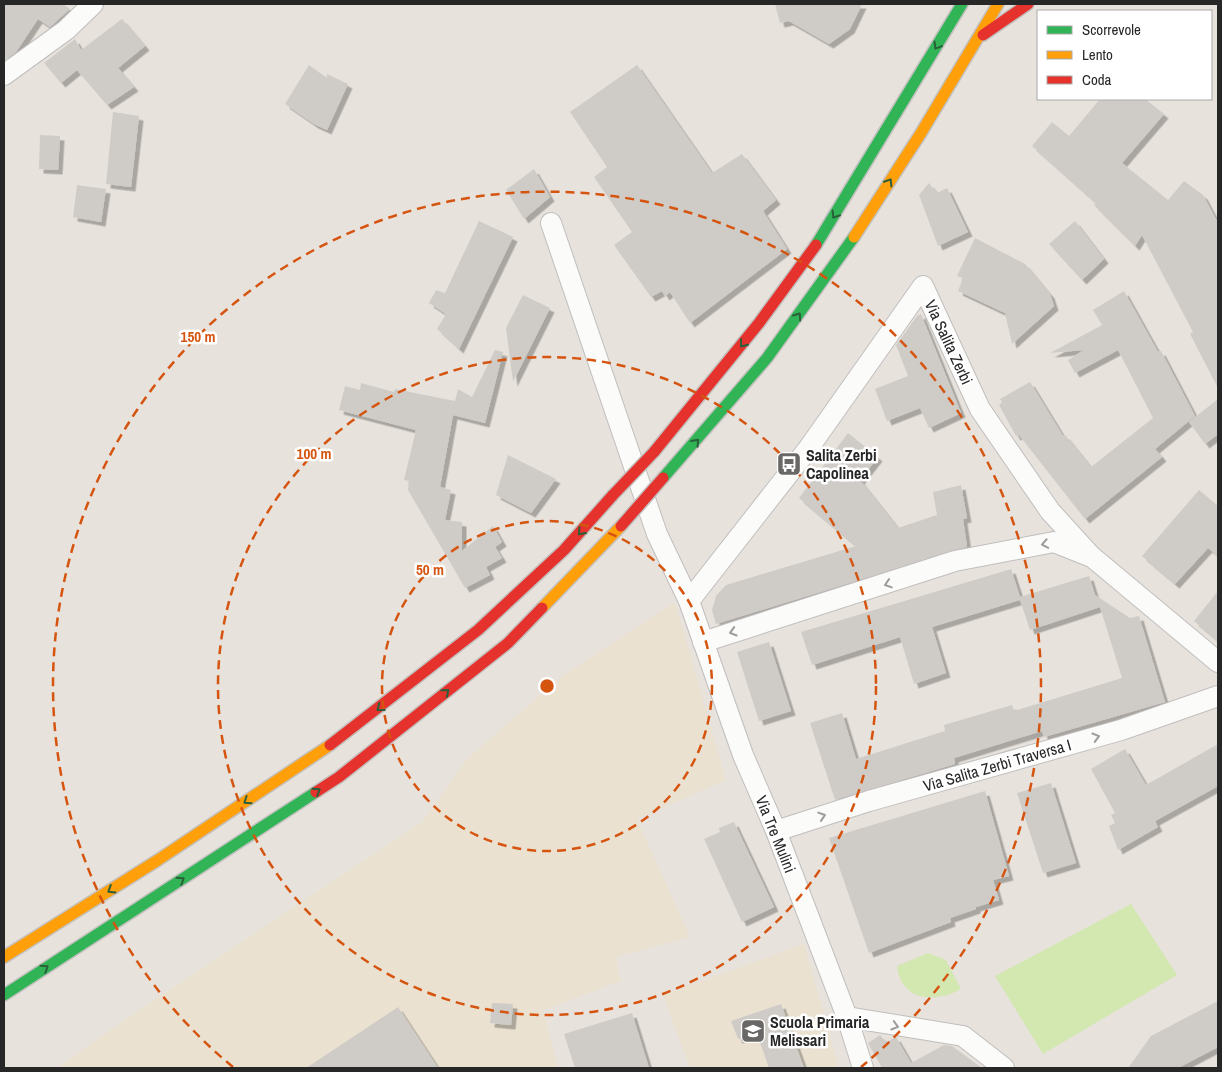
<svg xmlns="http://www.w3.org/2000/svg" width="1222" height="1072" font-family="'Archivo Narrow',sans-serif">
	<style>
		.education { fill: #eae1d0 }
		.pitch { fill: #d3e7b1 }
		.building { fill: #cfccc8; filter: url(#shadow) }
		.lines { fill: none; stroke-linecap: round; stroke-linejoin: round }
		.street-casing { stroke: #c0bebe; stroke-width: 22 }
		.fast-casing { stroke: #c3c1bf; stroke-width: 14 }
		.slow-casing { stroke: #c3c1bf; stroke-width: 14 }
		.jam-casing { stroke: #c3c1bf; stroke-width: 14 }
		.street { stroke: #fbfbfa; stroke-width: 20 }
		.fast { stroke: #30b455; stroke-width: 11 }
		.slow { stroke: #ff9f0a; stroke-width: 11 }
		.jam { stroke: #e5322d; stroke-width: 11 }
		.jam-bridge-casing { stroke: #c3c1bf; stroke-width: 14; stroke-linecap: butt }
		.jam-bridge { stroke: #e5322d; stroke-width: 11 }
		.oneway { stroke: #2b5f39 }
		.oneway2 { stroke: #9c9c9b }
		.ring { fill: none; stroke: #d5540f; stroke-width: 2.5; stroke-dasharray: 9 6 }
		.labels { text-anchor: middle; stroke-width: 5; stroke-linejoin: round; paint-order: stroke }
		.street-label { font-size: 16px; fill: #272727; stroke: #fff }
		.poi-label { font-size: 16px; font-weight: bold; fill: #272727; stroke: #fff; text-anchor: start }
		.centre { fill: #d5540f; stroke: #fff; stroke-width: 2.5 }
		.ring-label { font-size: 15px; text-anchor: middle; font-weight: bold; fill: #d5540f; stroke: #fff; stroke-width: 5; stroke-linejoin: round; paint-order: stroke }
	</style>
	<defs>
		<filter id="shadow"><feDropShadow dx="4.5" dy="4.5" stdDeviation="0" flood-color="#0004"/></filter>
	</defs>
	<rect width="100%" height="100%" fill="#e7e2dc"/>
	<g class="education">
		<polygon points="675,602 726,780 637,819 690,937 616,957 621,981 543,1010 558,1068 57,1068 129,1017 422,822 467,759 561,677"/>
		<polygon points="804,944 839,1068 690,1068 663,995"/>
	</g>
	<g class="pitch">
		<polygon points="1131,904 1177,975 1043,1054 995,976"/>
		<path d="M928 953 946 960 961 989C936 1003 901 1002 897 966Z"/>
	</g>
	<g class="building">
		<polygon points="4,4 63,4 70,9 50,27 38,19 16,52 4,61"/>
		<polygon points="775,4 862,4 850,29 829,44 789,21 780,23"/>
		<polygon points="122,19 145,46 118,68 134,87 107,105 77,70 61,83 44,63 75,39 81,50"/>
		<polygon points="309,65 327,78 327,74 348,84 327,130 314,124 285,104"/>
		<polygon points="637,65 712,173 742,154 776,200 763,211 787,249 690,323 670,292 665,296 662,291 651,297 614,245 632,232 594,177 607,167 570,112"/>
		<polygon points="1100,99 1145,99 1164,114 1122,163 1168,200 1184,181 1203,195 1218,223 1218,388 1190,334 1193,332 1142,235 1135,246 1094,205 1096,203 1032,146 1052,122 1069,136"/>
		<polygon points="113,112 139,116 131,187 106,184"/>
		<polygon points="40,135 60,136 58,170 39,169"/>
		<polygon points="534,169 550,197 524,219 506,190"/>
		<polygon points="929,183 937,193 947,188 968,232 938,246 919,195"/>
		<polygon points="77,185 106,189 101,222 73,217"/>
		<polygon points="479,221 513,237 459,349 437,329 446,314 429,303 436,290 445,293"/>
		<polygon points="1075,221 1104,259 1082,280 1049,244"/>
		<polygon points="975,238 1025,264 1050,294 1054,306 1012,344 1005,313 958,291 963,278 957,276"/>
		<polygon points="1124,291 1158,352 1161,351 1195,416 1155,449 1162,457 1085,519 1019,435 1016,436 999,405 1002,402 1000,399 1030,382 1063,436 1065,435 1091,467 1153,418 1118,350 1075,373 1068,360 1084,350 1050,353 1102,325 1093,310"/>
		<polygon points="523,295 550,308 513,382 506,328"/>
		<polygon points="921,314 961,413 929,428 920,408 887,421 875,389 908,376 896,345 917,316"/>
		<polygon points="495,350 503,352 485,423 453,415 440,487 451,490 445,520 462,522 462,551 493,526 502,542 495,547 502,558 486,567 490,575 465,588 408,490 409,481 404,480 416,430 339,410 345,386 360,390 361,383 394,392 395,389 455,401 458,389 472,397"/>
		<polygon points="1218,399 1218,434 1205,444 1189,422"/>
		<polygon points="848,433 878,457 860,480 898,528 937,515 933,492 961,485 967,518 963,519 967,547 716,624 712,610 716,596 726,585 856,546 799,498"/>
		<polygon points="508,455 556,479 531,513 496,495"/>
		<polygon points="1199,490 1218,506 1218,556 1208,548 1175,584 1142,556"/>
		<polygon points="1011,569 1020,597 1089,576 1095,595 1130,618 1139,616 1165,702 1044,737 1042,731 954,758 955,764 835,800 810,723 842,713 856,759 945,731 944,725 1012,705 1014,711 1122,678 1100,607 1030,630 1020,600 932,627 946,673 914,684 900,637 812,665 801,632"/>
		<polygon points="1218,591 1218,641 1194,621"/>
		<polygon points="769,642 791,711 759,721 737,652"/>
		<polygon points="1218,744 1218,786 1155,821 1158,827 1118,850 1109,826 1115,823 1111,815 1115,813 1091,769 1125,749 1146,785"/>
		<polygon points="1051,783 1076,863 1043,873 1017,793"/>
		<polygon points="985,791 1009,876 993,880 999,900 976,907 976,909 950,918 951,922 869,953 829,838"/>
		<polygon points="734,822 774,907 742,922 704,839 720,832 719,828"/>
		<polygon points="1218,1001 1218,1047 1178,1068 1128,1068 1151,1036"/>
		<polygon points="492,1003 513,1004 511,1025 490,1023"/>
		<polygon points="781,1004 804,1068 769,1068 757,1034 738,1039 731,1021"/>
		<polygon points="398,1007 438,1068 306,1068 359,1033"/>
		<polygon points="632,1013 649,1068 575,1068 564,1034"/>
		<polygon points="880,1035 886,1042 896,1037 911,1063 944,1045 952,1046 982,1068 882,1068 868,1043"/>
	</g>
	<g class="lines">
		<defs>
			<g id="street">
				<polyline points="4,75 66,30 93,4"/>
				<polyline points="551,223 657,534 689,601 743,755 776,831 847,1017 863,1068"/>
				<polyline points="689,601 808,449 923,286 980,409 1050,511 1091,556 1218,662"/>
				<polyline points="703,642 955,561 1054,542 1089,556"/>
				<polyline points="776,831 869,801 1121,730 1218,696"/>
				<polyline points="847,1017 963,1036 1004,1068"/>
			</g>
			<g id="fast">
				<polyline points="816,245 962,4"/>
				<polyline points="663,478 767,358 854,237"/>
				<polyline points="4,995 316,792"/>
			</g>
			<g id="slow">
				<polyline points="854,237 921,133 998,4"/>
				<polyline points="542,608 621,526"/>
				<polyline points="4,957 158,860 330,745"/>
			</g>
			<g id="jam">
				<polyline points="983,35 1028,4"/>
				<polyline points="654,452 759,323 816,245"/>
				<polyline points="330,745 478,630 564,550 613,495"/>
				<polyline points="316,792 339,777 508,643 542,608"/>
			</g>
		</defs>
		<use href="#street" class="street-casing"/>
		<use href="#fast" class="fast-casing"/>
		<use href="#slow" class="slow-casing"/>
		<use href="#jam" class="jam-casing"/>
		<use href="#street" class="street"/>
		<use href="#fast" class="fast"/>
		<use href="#slow" class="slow"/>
		<use href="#jam" class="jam"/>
		<defs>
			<g id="jam-bridge">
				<polyline points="613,495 654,452"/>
				<polyline points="621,526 663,478"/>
			</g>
		</defs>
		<use href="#jam-bridge" class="jam-bridge-casing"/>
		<use href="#jam-bridge" class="jam-bridge"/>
	</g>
	<defs><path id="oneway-chevron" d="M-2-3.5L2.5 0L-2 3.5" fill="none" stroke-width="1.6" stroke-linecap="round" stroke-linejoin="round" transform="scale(1.25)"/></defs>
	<g class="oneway">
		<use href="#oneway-chevron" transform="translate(937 46) rotate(121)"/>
		<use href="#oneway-chevron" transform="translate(889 182) rotate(-58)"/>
		<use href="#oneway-chevron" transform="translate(835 215) rotate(122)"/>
		<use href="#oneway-chevron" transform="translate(798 316) rotate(-55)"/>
		<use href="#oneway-chevron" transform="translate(743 344) rotate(128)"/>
		<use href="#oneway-chevron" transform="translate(696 442) rotate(-48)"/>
		<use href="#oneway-chevron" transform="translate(581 532) rotate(132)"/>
		<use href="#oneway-chevron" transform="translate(446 692) rotate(-39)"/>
		<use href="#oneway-chevron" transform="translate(380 708) rotate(142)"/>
		<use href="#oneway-chevron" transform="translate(317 791) rotate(-33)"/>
		<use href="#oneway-chevron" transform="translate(247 801) rotate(146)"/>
		<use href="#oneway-chevron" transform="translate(181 880) rotate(-33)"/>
		<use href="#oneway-chevron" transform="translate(111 890) rotate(148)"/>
		<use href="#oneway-chevron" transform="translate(45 968) rotate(-33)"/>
	</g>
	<g class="oneway2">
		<use href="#oneway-chevron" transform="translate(1045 544) rotate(169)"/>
		<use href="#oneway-chevron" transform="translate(888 584) rotate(162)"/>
		<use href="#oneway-chevron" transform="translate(733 632) rotate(164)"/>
		<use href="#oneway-chevron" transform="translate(1096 737) rotate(-16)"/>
		<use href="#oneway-chevron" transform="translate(822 816) rotate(-18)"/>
		<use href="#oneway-chevron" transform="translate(895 1026) rotate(16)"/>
	</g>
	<g class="ring">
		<circle cx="547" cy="686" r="165"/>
		<circle cx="547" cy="686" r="329"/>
		<path d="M233 1067A494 494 0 1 1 861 1067"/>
	</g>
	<defs>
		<symbol id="bus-square" viewBox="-11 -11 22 22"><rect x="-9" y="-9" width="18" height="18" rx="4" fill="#6a6866" stroke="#fff"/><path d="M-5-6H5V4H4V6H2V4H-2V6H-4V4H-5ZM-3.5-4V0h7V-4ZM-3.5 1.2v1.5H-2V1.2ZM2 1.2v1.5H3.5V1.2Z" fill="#fff"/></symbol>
		<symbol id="school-square" viewBox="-11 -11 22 22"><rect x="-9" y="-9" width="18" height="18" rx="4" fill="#6a6866" stroke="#fff"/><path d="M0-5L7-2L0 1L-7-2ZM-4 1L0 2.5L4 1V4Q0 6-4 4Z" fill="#fff"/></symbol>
	</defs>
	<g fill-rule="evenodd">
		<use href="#bus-square" x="775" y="450" width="28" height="28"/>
		<use href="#school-square" x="739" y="1017" width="28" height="28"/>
	</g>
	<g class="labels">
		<g class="street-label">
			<text transform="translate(949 342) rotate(65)" y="6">Via Salita Zerbi</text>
			<text transform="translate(997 765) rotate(-16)" y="6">Via Salita Zerbi Traversa I</text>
			<text transform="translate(776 834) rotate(68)" y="6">Via Tre Mulini</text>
		</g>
		<g class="poi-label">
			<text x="806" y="461">Salita Zerbi<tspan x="806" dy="18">Capolinea</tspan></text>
			<text x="770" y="1028">Scuola Primaria<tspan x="770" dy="18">Melissari</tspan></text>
		</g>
	</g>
	<circle cx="547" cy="686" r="8" class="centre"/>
	<g class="ring-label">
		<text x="198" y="342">150 m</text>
		<text x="314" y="459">100 m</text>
		<text x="430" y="575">50 m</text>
	</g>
	<rect width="1222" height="1072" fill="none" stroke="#272727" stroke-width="10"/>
	<rect x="1037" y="10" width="175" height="90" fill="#ffffff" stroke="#a9a9a9"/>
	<rect x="1047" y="26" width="25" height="8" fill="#30b455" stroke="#a9a9a9"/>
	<text x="1082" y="35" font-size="15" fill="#272727">Scorrevole</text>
	<rect x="1047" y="51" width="25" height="8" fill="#ff9f0a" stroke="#a9a9a9"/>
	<text x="1082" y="60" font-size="15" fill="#272727">Lento</text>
	<rect x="1047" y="76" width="25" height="8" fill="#e5322d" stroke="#a9a9a9"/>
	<text x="1082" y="85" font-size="15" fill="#272727">Coda</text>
</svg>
